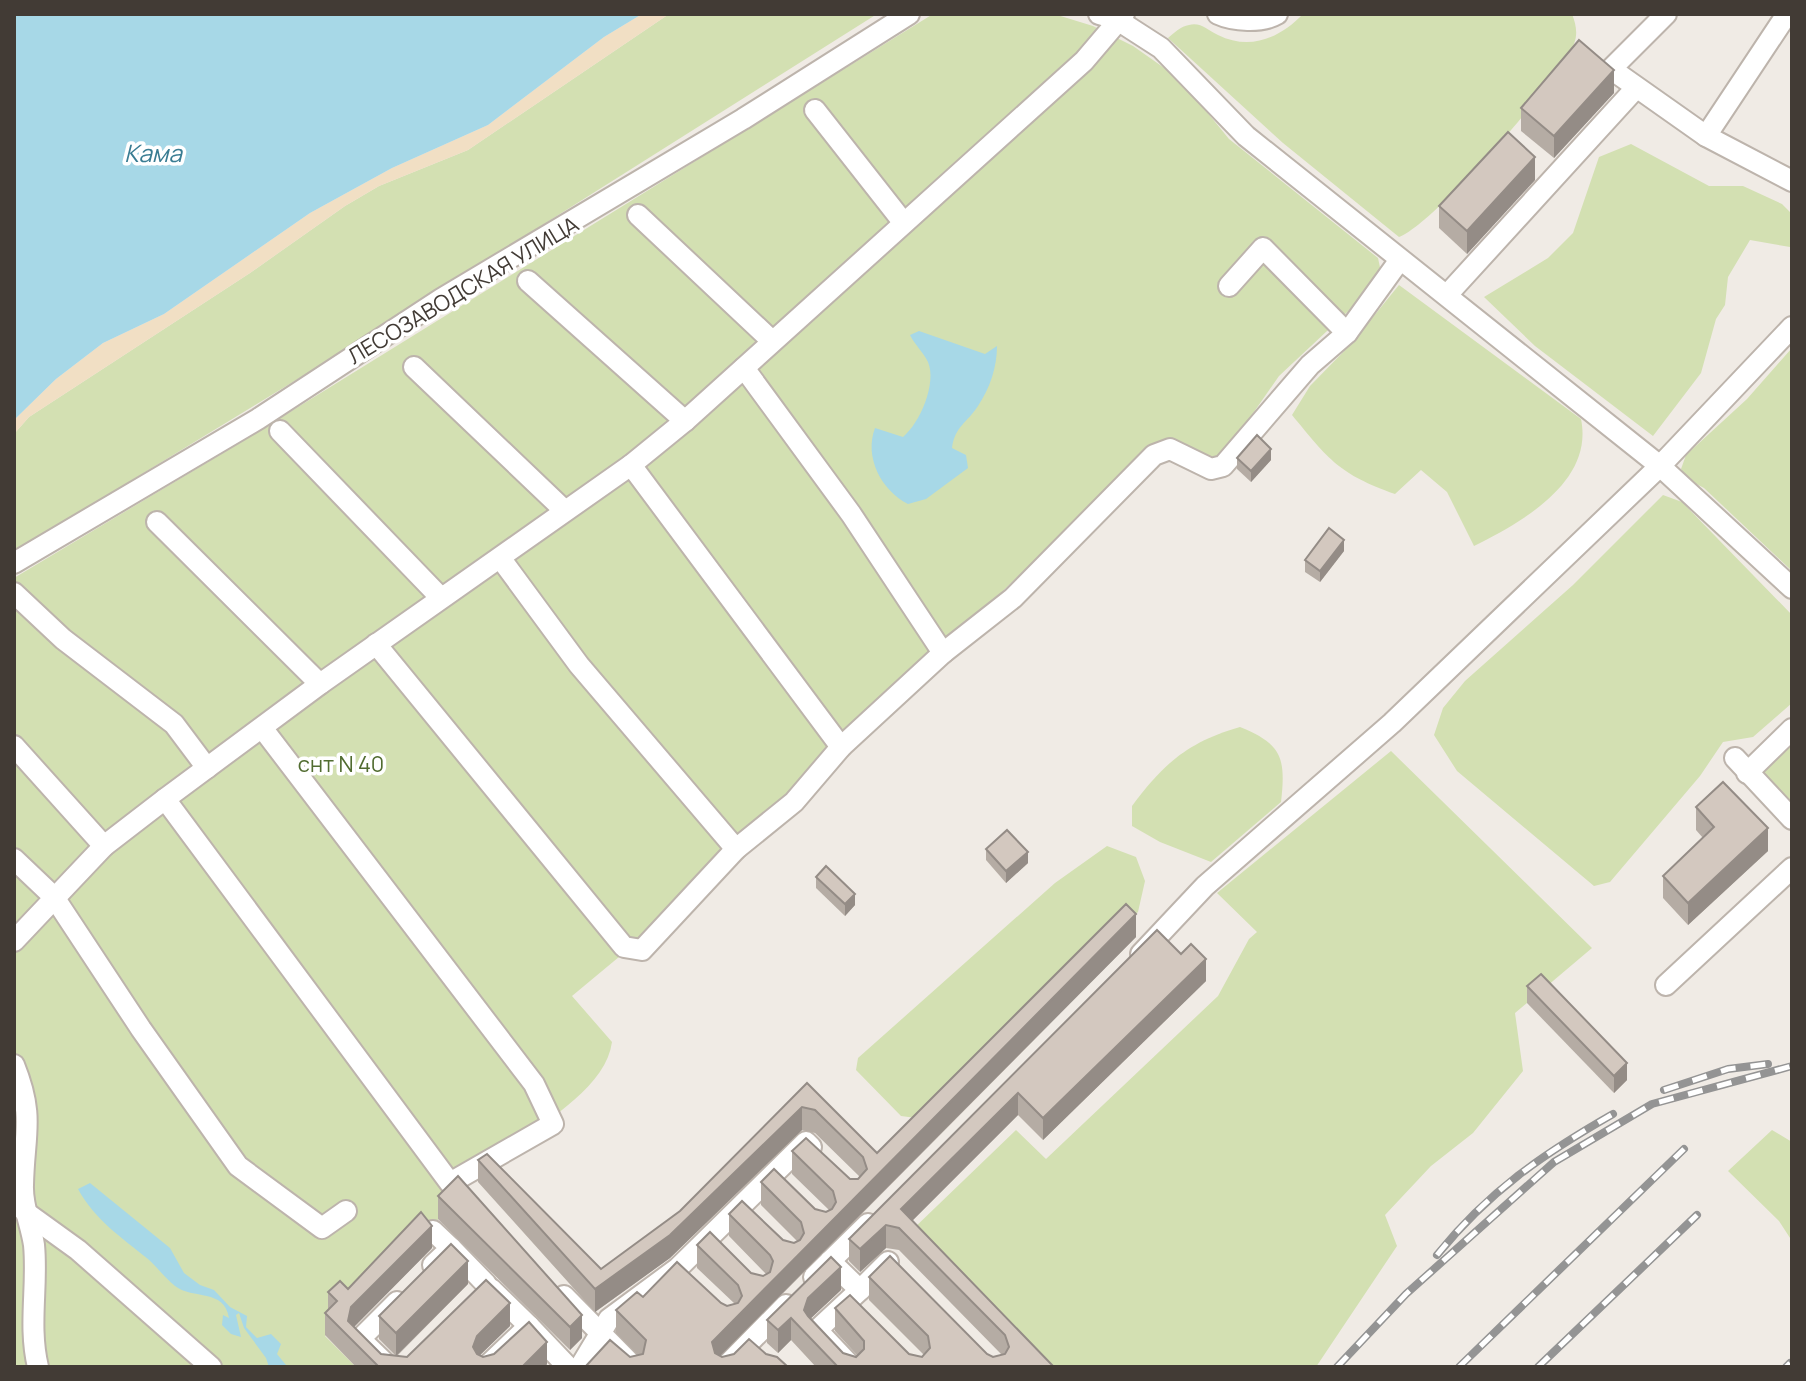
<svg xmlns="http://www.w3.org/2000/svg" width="1806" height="1381" font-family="Manrope,sans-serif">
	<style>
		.green { fill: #d3e0b2 }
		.sand { fill: #f1dfc4 }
		.water { fill: #a7d8e7 }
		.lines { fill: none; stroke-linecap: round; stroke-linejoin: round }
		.minor-casing { stroke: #bdb4ac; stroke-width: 24 }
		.minor { stroke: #fff; stroke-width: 20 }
		.rail-casing { stroke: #949494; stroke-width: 8 }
		.rail { stroke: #fff; stroke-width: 5; stroke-dasharray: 15; stroke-linecap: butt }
		.wall { fill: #b5aca4 }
		.shaded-wall { fill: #948c86 }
		.building { fill: #d3c8bf; stroke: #948c86; stroke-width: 2 }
		.labels { text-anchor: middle; stroke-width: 7; stroke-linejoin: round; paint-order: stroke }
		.street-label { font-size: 22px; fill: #423b35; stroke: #fff }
		.park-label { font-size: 22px; fill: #516c30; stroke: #fff }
		.water-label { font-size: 24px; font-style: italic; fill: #387c92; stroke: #fff }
	</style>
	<rect width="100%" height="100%" fill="#f0ebe5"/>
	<g class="green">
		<polygon points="669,14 877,14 319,366 14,552 14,434 29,417 250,273 345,206 379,186 468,150"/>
		<path d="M933 14H1054L1093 26 1133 46 1180 79 1229 139 1378 258 1381 272 1374 287 1279 376 1226 452 1213 462 1147 452 649 932 572 996 612 1042C604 1104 493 1144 459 1198L325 1336 356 1367H14V578L243 441Z"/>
		<path d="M1303 14H1572C1576 24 1578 34 1574 44 1560 80 1433 225 1399 237L1283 143 1168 38C1174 33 1181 26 1189 25 1201 22 1207 30 1218 35 1250 51 1280 38 1303 14Z"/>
		<polygon points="1631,144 1709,186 1743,186 1782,204 1792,214 1790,247 1750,240 1728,277 1725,305 1716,319 1701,373 1653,436 1535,346 1484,297 1548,258 1573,233 1599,157"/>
		<path d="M1399 285 1581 419C1594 482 1522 522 1474 546L1447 492 1421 470 1395 494C1339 474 1329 460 1292 415L1310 386 1351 344Z"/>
		<polygon points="1792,348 1792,571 1704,488 1687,479 1681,469 1686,455 1747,399"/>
		<polygon points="1663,495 1682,502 1792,615 1792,703 1753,737 1723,742 1700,776 1610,882 1594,886 1457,771 1434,735 1443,708 1465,681 1573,585"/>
		<path d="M1240 727C1282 744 1286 758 1281 802L1211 862 1160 842 1132 826V806C1164 763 1188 742 1240 727Z"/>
		<polygon points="1792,735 1792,808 1760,776 1760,767"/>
		<polygon points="1391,751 1592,948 1515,1013 1523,1071 1473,1133 1431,1166 1385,1215 1397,1246 1316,1367 1042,1367 911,1231 1016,1130 1046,1159 1218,996 1249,939 1257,932 1217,893"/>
		<polygon points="1107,846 1136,857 1145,881 1138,912 1070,970 924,1119 901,1116 856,1070 858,1058 1055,883"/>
		<polygon points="1772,1130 1792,1142 1792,1241 1779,1221 1728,1171"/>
	</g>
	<polygon class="sand" points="642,14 669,14 468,150 379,186 345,206 250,273 29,417 14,434 14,420 56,379 103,343 164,314 310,213 392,168 488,125 604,37"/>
	<g class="water">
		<polygon points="14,14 642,14 604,37 488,125 392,168 310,213 164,314 103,343 56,379 14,420"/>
		<path d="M919 331 985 354 997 346C997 367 990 388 978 406 967 423 955 426 952 448L966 455 968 468 926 499 908 504C881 490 864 457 875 428L903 437C920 423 937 383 928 362 924 353 915 345 910 335Z"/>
		<path d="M90 1183 170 1248 184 1273 200 1285 214 1290 230 1307 247 1316 246 1327 257 1338 271 1334 281 1344 277 1354 286 1365 269 1367 266 1358 244 1328 239 1313 236 1315 241 1337 231 1334 222 1325 223 1315 229 1318C224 1288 193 1300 175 1286 165 1278 157 1267 148 1259 121 1237 95 1220 78 1189Z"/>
	</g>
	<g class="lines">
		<defs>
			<g id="minor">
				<polyline points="1099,14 1116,19 1161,48 1246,136 1660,466 1792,588"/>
				<path d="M1218 14C1233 21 1262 23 1277 14"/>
				<polyline points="1666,14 1611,69 1706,136 1792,181"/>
				<polyline points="815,110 903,222"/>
				<polyline points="1706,136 1787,14"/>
				<polyline points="638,215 771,340"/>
				<polyline points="528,281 685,421"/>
				<polyline points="1229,286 1263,248 1347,333"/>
				<polyline points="1447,295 1636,88"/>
				<polyline points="414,367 564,510"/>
				<polyline points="744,368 851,514 943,653"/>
				<polyline points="280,431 441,598"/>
				<polyline points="631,465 841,747"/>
				<polyline points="157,522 320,684"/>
				<polyline points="501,559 579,665 736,849"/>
				<polyline points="14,563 258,419 441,299 743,119 909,14"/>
				<polyline points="14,593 63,639 174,724 207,768"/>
				<polyline points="376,644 624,947 642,950 736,849 794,802 841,747 943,653 1013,598 1154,455 1170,449 1211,469 1223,466 1310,365 1347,333 1399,261"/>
				<polyline points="14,746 104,846"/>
				<polyline points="1735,758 1792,819"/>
				<polyline points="1747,773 1792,729"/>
				<polyline points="165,799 450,1183 553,1124 534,1084 263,729"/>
				<polyline points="14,859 54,897 141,1029 238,1166 322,1228 346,1211"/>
				<polyline points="14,941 104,846 165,799 320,684 631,465 685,421 1084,61 1124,14"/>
				<polyline points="1141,954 1205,886 1392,723 1660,466 1792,327"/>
				<polyline points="1666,985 1792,868"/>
				<path d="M14 1065C35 1117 24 1134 23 1185 22 1207 31 1224 34 1245 38 1286 28 1326 38 1367"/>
				<polyline points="24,1211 78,1250 211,1367"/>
				<polyline points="433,1231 451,1248 433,1265"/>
				<polyline points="451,1248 486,1284"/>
				<polyline points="830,1261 860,1290 817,1330 852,1367"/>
				<polyline points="814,1277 868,1224"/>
				<polyline points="860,1290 888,1262"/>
				<polyline points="564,1296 634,1367"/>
				<polyline points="529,1326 568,1367"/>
				<polyline points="389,1367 360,1339 397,1302"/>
				<polyline points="486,1367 529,1326 491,1289"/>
				<polyline points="580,1367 609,1319 678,1268 806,1142 811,1147"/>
				<polyline points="725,1367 786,1305"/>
			</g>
		</defs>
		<use href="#minor" class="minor-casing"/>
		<use href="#minor" class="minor"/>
		<defs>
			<g id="rail">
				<polyline points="1664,1090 1728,1069 1768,1064"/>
				<path d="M1437 1255C1489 1191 1543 1154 1613 1114"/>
				<polyline points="1337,1367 1406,1294 1554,1162 1652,1104 1792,1066"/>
				<polyline points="1459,1367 1684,1149"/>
				<polyline points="1538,1367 1697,1215"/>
				<polyline points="1786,1367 1790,1363"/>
			</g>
		</defs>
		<use href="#rail" class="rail-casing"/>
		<use href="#rail" class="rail"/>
	</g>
	<g class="wall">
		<polygon points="1614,93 1554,158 1521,131 1521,108"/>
		<polygon points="1535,180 1467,254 1439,228 1439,206"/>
		<polygon points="1237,458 1271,460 1251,482 1237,469"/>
		<polygon points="1344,551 1320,582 1305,572 1305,560"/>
		<polygon points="1696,807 1768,851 1688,925 1663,898 1663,876 1703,838 1696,830"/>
		<polygon points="986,849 1028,863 1006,883 986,860"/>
		<polygon points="816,877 855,905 845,916 816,888"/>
		<polygon points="1126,904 1136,914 1136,937 721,1356 722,1357 734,1354 749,1339 766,1354 777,1357 788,1367 585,1367 610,1340 630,1357 638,1355 616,1333 616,1310 637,1292 643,1297 677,1262 721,1303 727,1306 735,1304 697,1268 697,1245 710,1232 751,1273 763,1276 766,1274 729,1236 729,1214 742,1201 783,1240 794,1243 797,1241 761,1205 761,1182 774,1169 815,1209 826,1212 829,1210 792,1174 792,1151 806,1138 850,1179 858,1179 860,1177 815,1133 802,1130 670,1258 595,1312 478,1182 478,1160 487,1154 601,1269 680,1211 807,1083 877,1153"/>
		<polygon points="1157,930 1206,981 1043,1140 1018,1115 912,1221 1054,1367 816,1367 791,1340 778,1353 767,1343 767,1320 841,1290 810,1319 843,1353 856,1357 857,1355 835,1331 835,1308 909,1354 922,1357 924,1355 869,1300 869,1277 987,1354 993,1357 1002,1355 899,1250 886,1248 860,1272 849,1261 849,1239"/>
		<polygon points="1527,986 1627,1080 1614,1093 1527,1003"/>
		<polygon points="438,1196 582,1338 570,1350 438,1219"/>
		<polygon points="432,1248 354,1327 381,1354 396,1356 379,1339 379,1316 468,1284 397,1356 407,1357 510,1326 480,1355 483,1357 547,1364 545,1367 356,1367 325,1335 325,1313 328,1309 328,1292 348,1289"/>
	</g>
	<g class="shaded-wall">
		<polygon points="1614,70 1614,93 1554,158 1554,136"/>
		<polygon points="1535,157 1535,180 1467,254 1467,231"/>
		<polygon points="1271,449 1271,460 1251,482 1251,471"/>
		<polygon points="1344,540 1344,551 1320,582 1320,571"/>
		<polygon points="1768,828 1768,851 1688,925 1688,903"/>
		<polygon points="1028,852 1028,863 1006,883 1006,871"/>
		<polygon points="855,894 855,905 845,916 845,904"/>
		<polygon points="1136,914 1136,937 712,1364 712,1342"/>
		<polygon points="1206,959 1206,981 1043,1140 1043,1118"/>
		<polygon points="1627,1063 1627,1080 1614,1093 1614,1076"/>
		<polygon points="1018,1093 1018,1115 901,1232 901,1209"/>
		<polygon points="802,1107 802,1130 670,1258 595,1312 595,1289"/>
		<polygon points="886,1225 886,1248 860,1272 860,1249"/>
		<polygon points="432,1226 432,1248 351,1330 348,1321 351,1307"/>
		<polygon points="468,1261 468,1284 396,1356 396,1333"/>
		<polygon points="841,1267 841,1290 808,1321 804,1310 808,1298"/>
		<polygon points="510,1303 510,1326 477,1358 473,1347 477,1336"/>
		<polygon points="582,1315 582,1338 570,1350 570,1327"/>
		<polygon points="791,1318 791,1340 778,1353 778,1330"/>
		<polygon points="547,1342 547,1364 545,1367 522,1367"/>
	</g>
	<g class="building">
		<polygon points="1579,40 1614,70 1554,136 1521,108"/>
		<polygon points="1508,132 1535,157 1467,231 1439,206"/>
		<polygon points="1257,435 1271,449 1251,471 1237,458"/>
		<polygon points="1329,528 1344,540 1320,571 1305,560"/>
		<polygon points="1723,782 1768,828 1688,903 1663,876 1714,827 1696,807"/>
		<polygon points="1007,830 1028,852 1006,871 986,849"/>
		<polygon points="826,866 855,894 845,904 816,877"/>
		<polygon points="1126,904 1136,914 712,1342 715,1353 722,1357 734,1354 749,1339 766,1354 777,1357 788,1367 585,1367 610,1340 630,1357 643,1354 646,1340 616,1310 637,1292 643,1297 677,1262 721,1303 727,1306 738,1303 742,1296 738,1285 697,1245 710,1232 751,1273 763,1276 770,1272 773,1261 770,1255 729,1214 742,1201 783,1240 794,1243 800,1240 804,1233 801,1222 761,1182 774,1169 815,1209 826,1212 832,1209 836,1202 833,1191 792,1151 806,1138 850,1179 858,1179 867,1169 863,1157 815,1110 802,1107 670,1235 595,1289 478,1160 487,1154 601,1269 680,1211 807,1083 877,1153"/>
		<polygon points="1157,930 1181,954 1191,944 1206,959 1043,1118 1018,1093 901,1209 1054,1367 838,1367 791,1318 778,1330 767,1320 831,1257 841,1267 808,1298 804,1310 808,1316 843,1353 856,1357 864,1349 864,1341 835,1308 850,1295 909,1354 922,1357 930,1348 928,1336 869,1277 890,1256 987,1354 993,1357 1005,1354 1009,1347 1005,1335 899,1228 886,1225 860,1249 849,1239"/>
		<polygon points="1541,974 1627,1063 1614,1076 1527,986"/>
		<polygon points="458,1176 582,1315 570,1327 438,1196"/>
		<polygon points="421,1212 432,1226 351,1307 348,1321 381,1354 407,1357 486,1280 510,1303 477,1336 473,1347 477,1354 483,1357 494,1354 529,1322 547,1342 522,1367 379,1367 325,1313 337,1301 328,1292 340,1281 348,1289"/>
		<polygon points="451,1244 468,1261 396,1333 379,1316"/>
	</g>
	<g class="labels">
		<g class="street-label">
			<text transform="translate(463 290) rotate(-31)" y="8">ЛЕСОЗАВОДСКАЯ УЛИЦА</text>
		</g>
		<g class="park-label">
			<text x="341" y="772">снт N 40</text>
		</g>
		<g class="water-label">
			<text x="153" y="162">Кама</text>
		</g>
	</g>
	<rect width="1806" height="1381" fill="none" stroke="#423b35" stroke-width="32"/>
</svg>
